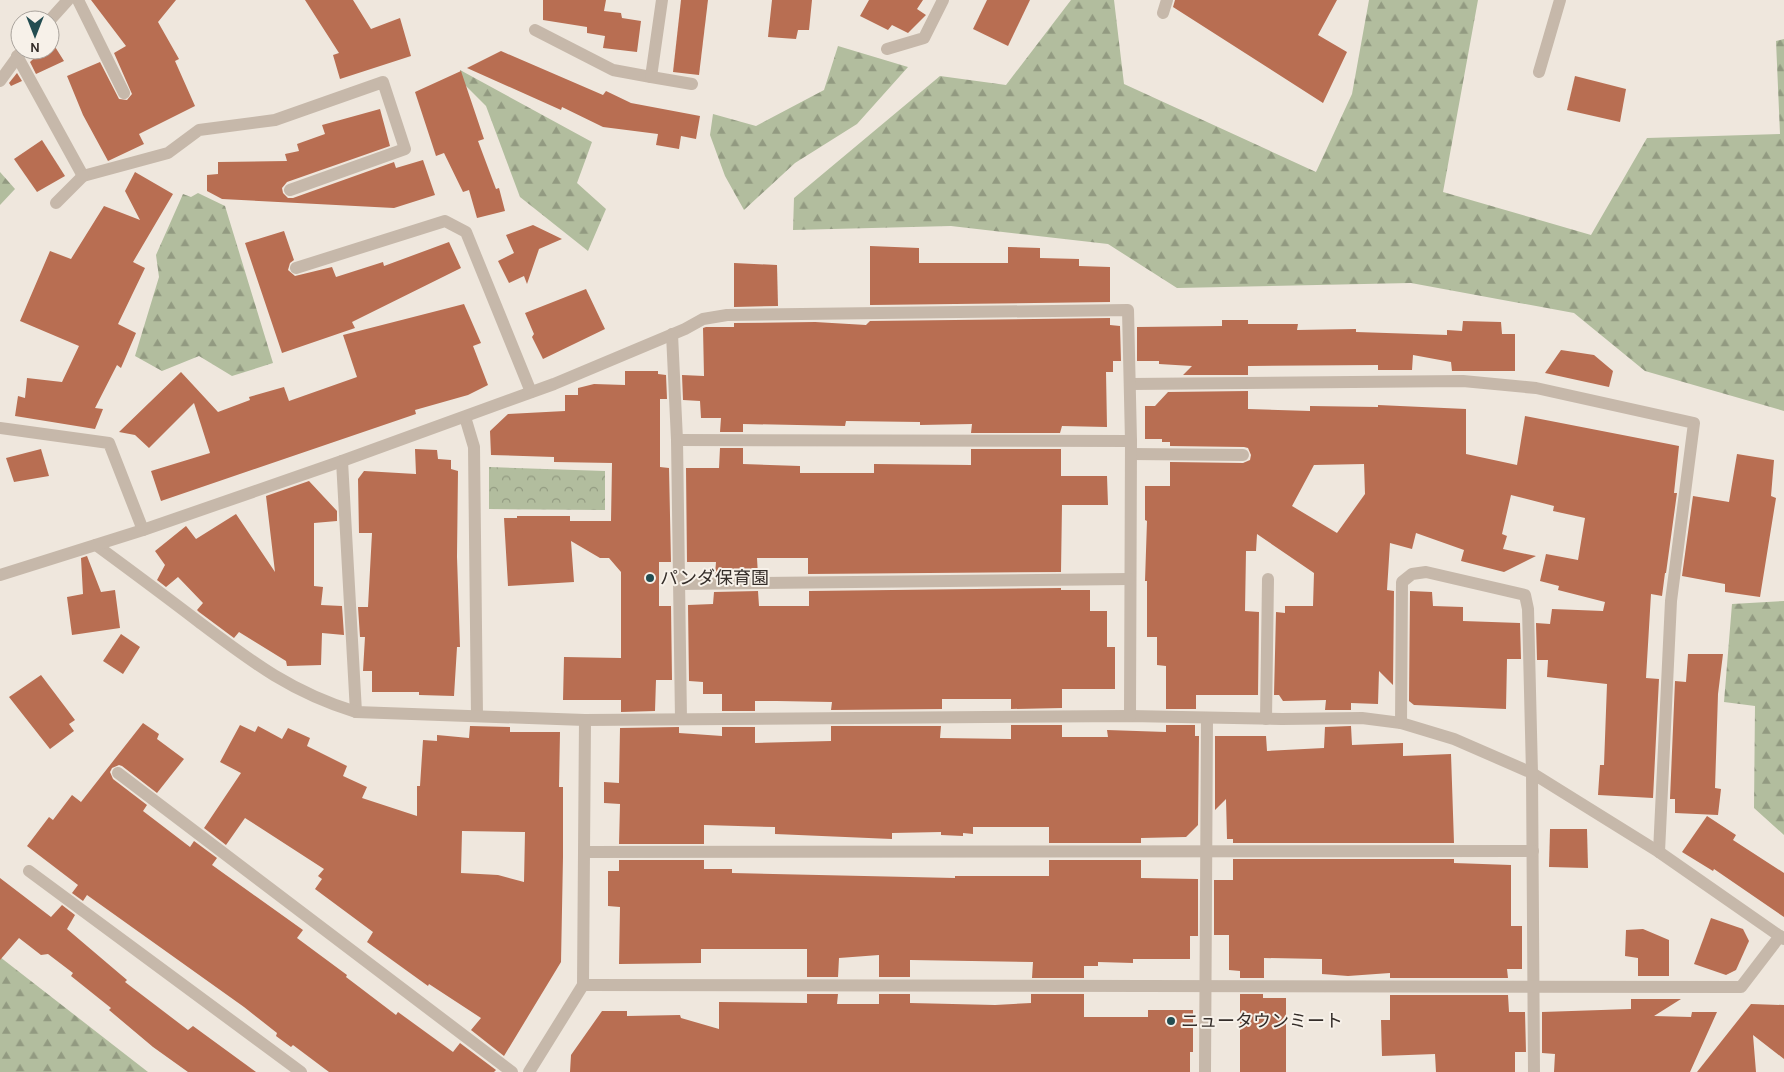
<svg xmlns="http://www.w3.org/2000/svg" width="1784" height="1072" font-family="Karla,'Noto Sans JP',sans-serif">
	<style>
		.forest { fill: url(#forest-firs) }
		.park { fill: url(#park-crowns) }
		.building { fill: #b86e52; fill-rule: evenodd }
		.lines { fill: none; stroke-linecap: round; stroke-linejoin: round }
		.minor { stroke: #c6b8aa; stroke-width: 12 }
		.poi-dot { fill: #234d51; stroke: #f7f1e9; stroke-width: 2 }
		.labels { text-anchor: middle; stroke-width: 4; stroke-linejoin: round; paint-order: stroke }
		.poi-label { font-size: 18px; fill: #342d29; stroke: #f7f1e9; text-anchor: start }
	</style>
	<defs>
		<pattern id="forest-firs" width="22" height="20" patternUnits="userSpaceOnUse" patternTransform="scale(1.25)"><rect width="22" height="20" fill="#b2bd9e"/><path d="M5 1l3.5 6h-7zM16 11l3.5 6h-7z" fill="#929a81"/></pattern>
		<pattern id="park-crowns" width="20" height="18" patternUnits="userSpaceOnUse" patternTransform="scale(1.25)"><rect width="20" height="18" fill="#b2bd9e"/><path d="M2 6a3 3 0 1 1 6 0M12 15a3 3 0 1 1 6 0" fill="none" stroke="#929a81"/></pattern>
	</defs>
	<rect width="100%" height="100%" fill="#efe7dd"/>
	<g class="forest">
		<polygon points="1071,0 1114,0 1124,84 1316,172 1352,94 1369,0 1478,0 1443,192 1591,235 1647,138 1780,134 1776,41 1784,39 1784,411 1645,371 1574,313 1411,283 1177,288 1108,244 951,226 793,230 794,198 940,76 1006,85"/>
		<polygon points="838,46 908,67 857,124 795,163 744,210 725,176 710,135 713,114 756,126 824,90"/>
		<polygon points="460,70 592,142 577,183 606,209 588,251 520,197 486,106 462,82"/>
		<polygon points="0,172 15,189 0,205"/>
		<polygon points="198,193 225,206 273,363 232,376 199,356 162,371 135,356 159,277 156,255 183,194 191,197"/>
		<polygon points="1784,601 1784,835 1754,808 1755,706 1724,702 1732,604"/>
		<polygon points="0,957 148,1072 0,1072"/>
	</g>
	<polygon class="park" points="489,467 605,471 605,510 489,509"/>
	<g class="building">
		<polygon points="91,0 176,0 158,22 179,59 175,61 195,106 139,134 144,144 108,161 83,115 67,76 100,62 119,99 127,100 132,94 114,53 126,46"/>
		<polygon points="305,0 353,0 371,29 400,18 411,56 340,79 333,55 339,53"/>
		<polygon points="543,0 606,0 604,11 621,13 622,18 641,21 637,52 603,48 605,36 587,33 587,27 543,20"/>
		<polygon points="681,0 708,0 699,75 673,72"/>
		<polygon points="772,0 812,0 809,30 798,30 796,39 768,37"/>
		<polygon points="869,0 923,0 917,9 926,15 908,33 892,25 888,30 860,16"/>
		<polygon points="987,0 1030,0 1008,46 973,29"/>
		<polygon points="1175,0 1337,0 1318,35 1347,52 1323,103 1173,7"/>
		<polygon points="52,42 64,61 36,74 30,62 43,50 50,50"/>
		<polygon points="501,51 603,95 606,91 631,103 700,116 696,139 681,136 679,149 656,145 658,134 603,127 562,107 561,110 467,68"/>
		<polygon points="461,71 484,139 478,141 496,189 499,188 505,211 477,218 469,190 463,192 444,153 436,156 415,92"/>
		<polygon points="17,73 22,81 11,86 9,83"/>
		<polygon points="1575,76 1626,89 1620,122 1567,110"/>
		<polygon points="380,109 390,146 287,182 282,188 283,193 288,198 293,198 394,162 396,168 423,160 435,195 394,208 222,199 207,191 207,175 218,174 218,162 287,161 285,154 299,151 297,144 325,134 322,125"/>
		<polygon points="42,140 65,176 37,192 14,159"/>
		<polygon points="135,172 173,194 133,262 145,268 118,324 136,333 121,368 117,365 95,408 103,409 95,429 15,416 18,396 25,398 27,378 62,382 79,346 20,321 50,251 71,259 104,206 140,220 125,191"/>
		<polygon points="533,225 562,239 539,249 527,284 524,276 509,283 498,261 514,253 506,235"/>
		<polygon points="284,231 294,260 290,263 288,270 295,276 332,267 336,277 383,262 384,266 449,242 461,268 352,322 355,328 282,353 245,243"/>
		<polygon points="870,246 919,248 919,263 1008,263 1008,247 1040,248 1040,258 1079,259 1079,266 1110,267 1110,302 870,305"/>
		<polygon points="734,263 777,265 778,306 734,307"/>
		<polygon points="586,289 605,329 543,359 532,337 534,334 525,313"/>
		<polygon points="464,304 481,343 473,346 488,385 468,395 415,410 416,414 161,501 151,471 210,453 194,403 149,448 135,435 119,432 181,372 218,412 250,400 249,397 284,387 289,401 357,377 343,335"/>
		<polygon points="1110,318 1110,325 1120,326 1121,361 1113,361 1113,372 1106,372 1107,427 1062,426 1060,433 971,433 972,424 920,425 920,422 846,421 845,426 743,424 743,432 720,432 721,418 701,418 700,401 683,400 682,375 704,376 703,328 706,327 734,327 734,323 815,322 866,325 870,321"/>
		<polygon points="1222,320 1248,320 1248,324 1298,324 1297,330 1356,329 1356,332 1447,335 1447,330 1462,331 1463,321 1501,322 1502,334 1515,334 1515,371 1452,371 1451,362 1413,355 1412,370 1378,370 1378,365 1248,366 1248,375 1183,375 1192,366 1159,364 1159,361 1137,361 1137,327 1222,326"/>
		<polygon points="1561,350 1594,355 1613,371 1609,387 1545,373"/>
		<polygon points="625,371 658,371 658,374 666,375 667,399 660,399 660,467 669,468 671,562 659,562 659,606 671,606 672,680 656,680 655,711 621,712 621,700 563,700 564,657 621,658 621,572 609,558 600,558 571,541 574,582 508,586 504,518 517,518 517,516 570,516 570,521 611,521 612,463 554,462 554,457 491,455 490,431 508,414 565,411 565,395 578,395 578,388 594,384 625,385"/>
		<path d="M1248 391V409L1310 411V406L1378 407V405L1466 409V454L1517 465 1525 416 1679 446 1674 493H1677L1666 573H1665L1662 596 1651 594 1646 678 1659 679 1653 798 1598 795 1600 765H1604L1607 684 1547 677 1548 660H1537L1536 623 1550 624 1552 609 1603 611 1605 602 1558 590 1559 586 1540 581 1546 554 1578 560 1585 518 1553 511 1554 506 1511 495 1502 534 1507 536 1503 549 1536 556 1504 572 1461 561 1464 550 1416 533 1412 549 1390 543 1387 590 1394 591 1393 685 1379 671 1378 704 1351 703V710H1325L1326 700 1283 701 1279 695H1274L1276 612 1285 613V606H1313L1314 573 1257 534 1256 551H1246L1245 611 1259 612 1258 695H1196V709H1166V666L1157 665V637H1147V581H1145L1147 521 1145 520V486H1170V462L1243 463 1250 460 1251 455 1248 448 1244 447 1170 446V442H1162V439H1145V406H1155L1168 392ZM1364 464 1365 494 1337 533 1292 506 1314 465Z"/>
		<polygon points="720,448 743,448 743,464 800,466 800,473 874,473 874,464 971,465 971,449 1061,449 1061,476 1107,476 1108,505 1062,505 1061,572 808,574 808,558 757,558 758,575 715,575 716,562 687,562 686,468 719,468"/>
		<polygon points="41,449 49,476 14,482 6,458"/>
		<polygon points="415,449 437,450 438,459 451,460 451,469 458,471 457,557 460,647 457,647 454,696 419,695 419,692 372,692 372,671 363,671 365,637 360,637 358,607 368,607 372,533 359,533 358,479 364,471 416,474"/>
		<polygon points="1737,454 1774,460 1771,496 1776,498 1760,597 1725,592 1725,584 1682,576 1693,496 1729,502"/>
		<polygon points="309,481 337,511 337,521 314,523 314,586 323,587 321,605 342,606 344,635 322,633 321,665 287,666 286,661 239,632 234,638 199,612 197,610 203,603 178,577 166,587 157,580 165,565 155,551 186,526 196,539 236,514 275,572 266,496"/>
		<polygon points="87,556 101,592 115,590 120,628 72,635 67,597 83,594 81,558"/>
		<polygon points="1061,588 1061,590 1090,590 1090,611 1107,611 1107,647 1115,647 1115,689 1062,689 1062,708 1011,709 1011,699 942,699 942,709 831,710 832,702 777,701 755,701 755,711 722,711 722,694 703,694 703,682 689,681 688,605 713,604 714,592 758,591 759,606 809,606 809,591"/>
		<polygon points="1410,591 1432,592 1433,606 1463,607 1463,621 1520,623 1521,659 1507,659 1506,709 1414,705 1409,701"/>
		<polygon points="121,634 140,647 123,674 103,661"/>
		<polygon points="1688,654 1723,654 1718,694 1715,788 1721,789 1718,815 1675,813 1675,799 1670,799 1675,681 1686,682"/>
		<polygon points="41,675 75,720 69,724 74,731 50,749 9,697"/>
		<polygon points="143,723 159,734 157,739 184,759 157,793 122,766 119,765 112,768 110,772 113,779 147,805 143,811 190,847 194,841 217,858 212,865 303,930 297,938 347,975 346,977 396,1015 398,1012 453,1052 460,1043 496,1070 494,1072 329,1072 293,1045 291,1047 276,1036 277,1033 244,1007 87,895 83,901 72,893 78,885 27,846 49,817 53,820 72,795 81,802"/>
		<path d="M240 725 255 732 258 726 282 739 288 728 310 738 307 746 347 766 343 776 367 787 362 798 417 816V786H420L423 740 437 741V735L469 738 470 726 510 727V732H560L559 787H563V857L561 962 504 1056 471 1030 481 1018 429 984 428 986 367 942 373 932 315 889 322 879 318 876 324 869 245 818 226 845 204 828 241 773 220 762ZM462 831 525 832 524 882 498 875 461 873Z"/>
		<polygon points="1011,725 1062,725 1062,737 1108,737 1107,730 1166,732 1166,725 1195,725 1195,736 1199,736 1198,825 1186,837 1141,838 1141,843 1049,843 1049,827 973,827 973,834 963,833 963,836 941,835 941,832 892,833 892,839 775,834 775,827 704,825 704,844 619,844 620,804 604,803 604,782 619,783 620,728 679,727 679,733 722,736 722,727 755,727 755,743 831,741 831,726 941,726 940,738 1011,739"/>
		<polygon points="1351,726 1352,745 1403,743 1403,756 1451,754 1454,843 1233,843 1233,839 1227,839 1226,799 1215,810 1215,736 1266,736 1267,751 1324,748 1325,727"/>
		<polygon points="1707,816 1736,835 1733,840 1784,873 1784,917 1714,869 1713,871 1682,852"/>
		<polygon points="1550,829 1587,829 1588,868 1549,867"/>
		<polygon points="1233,859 1454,859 1454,863 1511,865 1511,926 1522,926 1522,969 1507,969 1508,978 1390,978 1390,973 1348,976 1322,974 1322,959 1264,958 1264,978 1240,978 1240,971 1229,970 1229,935 1214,935 1214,880 1233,880"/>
		<polygon points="619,860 704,860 704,869 732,869 732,873 955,878 955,876 1049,876 1049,860 1141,860 1141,878 1198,879 1198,936 1190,936 1190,959 1133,959 1133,963 1098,962 1098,966 1084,966 1084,978 1032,978 1033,962 910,960 910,977 879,977 879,955 839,958 838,977 807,977 807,949 701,949 701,963 619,964 620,907 608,906 608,871 619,871"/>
		<polygon points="0,878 51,917 62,905 75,915 67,929 127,980 125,982 188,1030 193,1026 256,1072 188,1072 153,1047 109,1010 111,1008 71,976 73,973 48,954 41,955 19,938 0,960"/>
		<polygon points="1711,918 1743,929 1749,941 1736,970 1726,975 1694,964"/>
		<polygon points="1643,929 1669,940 1669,976 1638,976 1638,958 1625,956 1626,930"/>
		<polygon points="807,994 838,994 837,1004 879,1004 879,994 910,994 910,1003 995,1005 1031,1003 1031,994 1084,994 1084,1017 1148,1017 1148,1010 1193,1010 1193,1052 1190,1052 1190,1072 570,1072 571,1055 602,1011 627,1011 627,1016 680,1015 681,1018 719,1029 719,1002 807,1003"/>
		<polygon points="1240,994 1263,994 1263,998 1286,998 1286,1072 1240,1072"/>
		<polygon points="1390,995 1508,995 1509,1012 1525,1012 1526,1052 1515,1052 1515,1072 1436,1072 1435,1054 1382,1056 1381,1020 1390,1020"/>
		<polygon points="1631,999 1681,999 1654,1016 1691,1017 1692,1012 1717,1012 1690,1072 1554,1072 1555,1054 1542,1053 1542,1012 1631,1009"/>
		<polygon points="1751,1004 1784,1005 1784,1059 1753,1035 1756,1072 1697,1072"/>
	</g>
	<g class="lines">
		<g class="minor">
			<polyline points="78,0 124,93"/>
			<polyline points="1163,13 1167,0"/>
			<polyline points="50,20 68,0"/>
			<polyline points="535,30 613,70 651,77 662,0"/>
			<polyline points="887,49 924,38 943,0"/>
			<polyline points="17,56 83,176 168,153 199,130 275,120 383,82 405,149 290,190"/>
			<polyline points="1539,72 1560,0"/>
			<polyline points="651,77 692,84"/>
			<polyline points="0,81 21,52"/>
			<polyline points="56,203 83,176"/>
			<polyline points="296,268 445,221 466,232 531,392"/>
			<polyline points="672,334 677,440 681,719"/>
			<polyline points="1131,384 1463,381 1536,388 1694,423 1671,601 1659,852"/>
			<polyline points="465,417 474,447 477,716"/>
			<polyline points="0,428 109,443 143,530"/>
			<polyline points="677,440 1131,441"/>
			<polyline points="1131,454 1243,455"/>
			<polyline points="342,461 356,712"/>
			<path d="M96 545C130 570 165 596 199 622 252 662 291 692 356 712L585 720 1130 716 1282 719 1362 718 1401 723 1454 739 1532 773 1659 852 1784 939"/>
			<polyline points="0,575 143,530 342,461 554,384 685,329 703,319 727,315 1128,310 1131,441 1130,716"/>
			<polyline points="679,584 1129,579"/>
			<polyline points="1266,719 1268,579"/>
			<polyline points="1401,723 1402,582 1412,574 1426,572 1525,595 1528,609 1532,773 1534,1072"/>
			<polyline points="118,773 512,1072"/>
			<polyline points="585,852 1533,851"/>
			<polyline points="29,871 301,1072"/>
			<polyline points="583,985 1741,987 1780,936"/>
			<polyline points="529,1072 583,985 585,720"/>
			<polyline points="1205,1072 1207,718"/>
		</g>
	</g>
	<g class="poi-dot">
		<circle cx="650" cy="578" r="5"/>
		<circle cx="1171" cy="1021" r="5"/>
	</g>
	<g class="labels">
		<g class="poi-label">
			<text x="660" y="584">パンダ保育園</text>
			<text x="1181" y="1027">ニュータウンミート</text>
		</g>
	</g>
	<g transform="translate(35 35) rotate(180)"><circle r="24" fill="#f7f1e9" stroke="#a9a39c"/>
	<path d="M0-4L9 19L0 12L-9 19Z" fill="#234d51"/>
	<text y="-8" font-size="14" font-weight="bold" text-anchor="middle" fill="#342d29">N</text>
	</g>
</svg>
